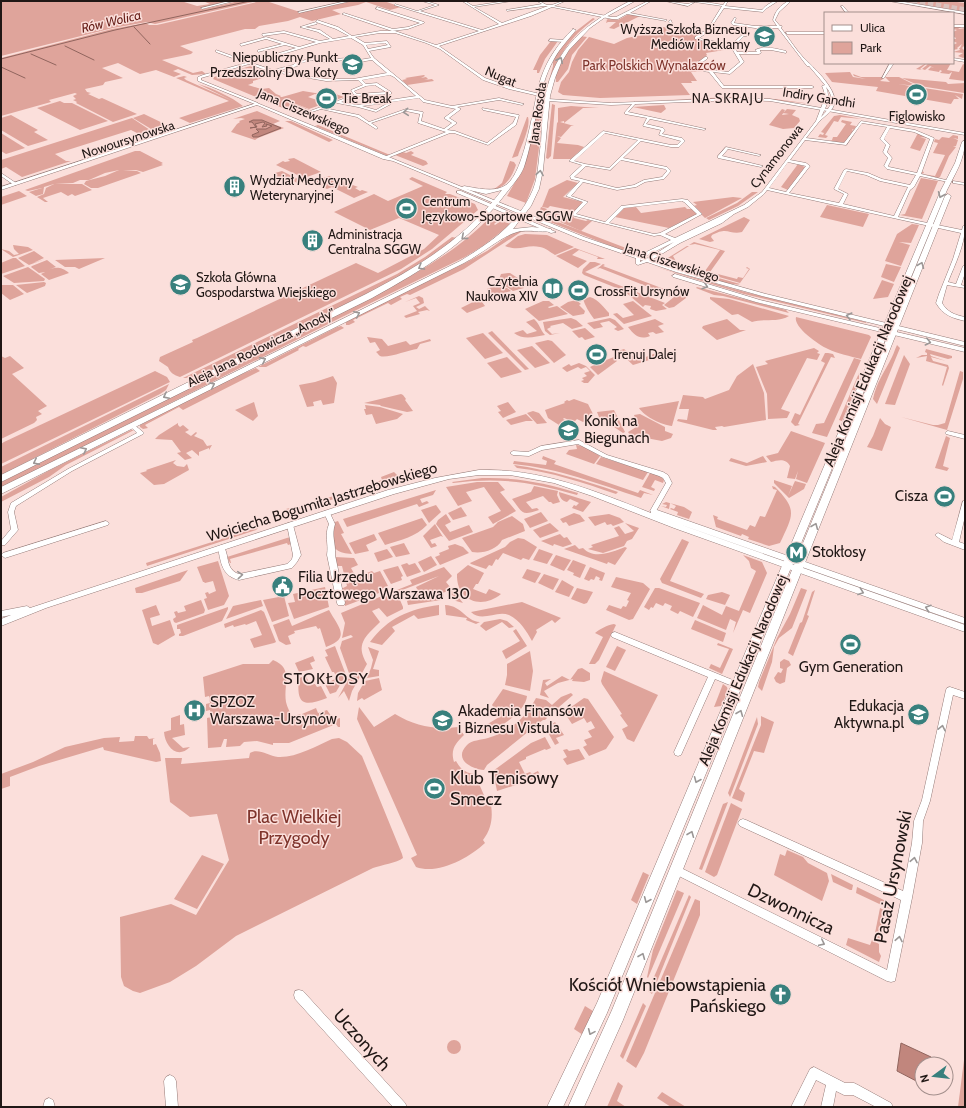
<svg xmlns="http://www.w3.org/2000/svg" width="966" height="1108" font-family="Cabin,sans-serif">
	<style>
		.green { fill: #dfa49b }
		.water { fill: #c1867d; stroke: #91655e }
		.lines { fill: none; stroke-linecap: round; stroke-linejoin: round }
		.stream { stroke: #91655e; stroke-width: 1 }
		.motorway-tunnel { stroke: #dac1bd; stroke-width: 5.5; stroke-dasharray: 5.5 2.5; stroke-linecap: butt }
		.minor-casing { stroke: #957c79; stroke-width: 1 }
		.tertiary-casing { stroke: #957c79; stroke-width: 1 }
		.secondary-casing { stroke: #957c79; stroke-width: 1 }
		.minor { fill: #fff; fill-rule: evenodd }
		.tertiary { fill: #fff; fill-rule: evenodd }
		.secondary { fill: #fff; fill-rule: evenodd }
		.oneway { stroke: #9b9796 }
		.labels { text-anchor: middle; stroke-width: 3; stroke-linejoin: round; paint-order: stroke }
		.far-water-label { font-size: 13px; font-style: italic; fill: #661e18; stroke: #fbdfdb }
		.far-poi-label { font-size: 13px; fill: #201715; stroke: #fbdfdb; text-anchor: start }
		.far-park-label { font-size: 13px; fill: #7f342c; stroke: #fbdfdb }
		.far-street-label { font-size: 13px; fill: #201715; stroke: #fbdfdb }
		.far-neighbourhood-label { font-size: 13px; letter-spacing: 1px; fill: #201715; stroke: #fbdfdb }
		.street-label { font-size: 15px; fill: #201715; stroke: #fbdfdb }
		.poi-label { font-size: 15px; fill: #201715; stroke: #fbdfdb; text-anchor: start }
		.neighbourhood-label { font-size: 16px; letter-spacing: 1px; fill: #201715; stroke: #fbdfdb }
		.near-poi-label { font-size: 18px; fill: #201715; stroke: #fbdfdb; text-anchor: start }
		.near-park-label { font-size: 18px; fill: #7f342c; stroke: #fbdfdb }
		.near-street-label { font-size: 18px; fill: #201715; stroke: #fbdfdb }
	</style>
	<rect width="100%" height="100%" fill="#fbdfdb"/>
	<g class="green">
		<polygon points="1,1 181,1 197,6 210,4 203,1 231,1 202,8 204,9 239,1 257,1 155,24 147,22 113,28 1,56"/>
		<polygon points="261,1 266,1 300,12 353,1 384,1 401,7 390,10 366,2 358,5 332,10 341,14 312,21 300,17 288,21 259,26 255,29 245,29 180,46 193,52 191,54 162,60 193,73 202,71 206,74 192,75 178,69 173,71 181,74 174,77 156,70 140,74 118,63 102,68 123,78 105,82 103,85 85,89 87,92 91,93 88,94 99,99 102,98 137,114 113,122 76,103 77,102 73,100 76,99 73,96 77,94 75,93 49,100 51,102 1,116 1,58 112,29 146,23 149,25 157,25"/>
		<polygon points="904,1 957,2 965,3 965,12"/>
		<polygon points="631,14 640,16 614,29 609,28 616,22 608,22 606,23 607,20 604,22 608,19 618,20 627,15"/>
		<path d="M593 18 595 19C568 38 556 59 547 91H546L553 66V60L556 54 571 35Z"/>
		<polygon points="953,26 963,26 958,29 959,29 965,28 965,45 962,48 965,51 965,57 963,58 958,56 963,53 953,52 960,50 959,48 960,48 962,44 957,48 958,49 953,50 953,45 957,43 953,41 953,39 956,39 955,37 953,38 953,32 957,30 953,29"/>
		<polygon points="663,27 697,33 696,34 699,35 695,38 721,44 724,50 706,53 707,55 700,61 694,62 697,63 703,71 691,72 697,81 691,81 692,83 681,83 690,95 600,98 563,95 558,92 561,82 569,72 572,62 578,50 589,37 614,44 627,38 647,34"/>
		<path d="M580 36 587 37 572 55 568 69 558 82H556C554 65 570 48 580 36Z"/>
		<polygon points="551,41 558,41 545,59 539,73 537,73 537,70 533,70 540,55"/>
		<polygon points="926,63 951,63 947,70 959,72 963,64 965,65 965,81 949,79 952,72 949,74 940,73 942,71 940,70 939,72 928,70 931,67 934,68 930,66 925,70 922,69 927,65 928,65 926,64 920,69 922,70 916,69"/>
		<path d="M251 66 259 70C251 68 238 67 232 74 239 80 256 79 260 71L264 72 268 76 253 81V83L248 85 261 89 274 99 272 95H269L262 89 269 88 276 94 281 96 280 97H282L303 91 315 93 330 92 344 97 327 103 315 98 320 96 315 94 308 97 326 103 309 109 281 98 310 110 297 114 213 79 214 77 247 67Z"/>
		<polygon points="850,72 853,77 866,79 854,76 853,74 861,77 882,77 883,79 880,81 890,82 885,77 899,77 917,86 898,84 963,94 962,99 955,95 959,99 954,99 951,104 876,91 878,87 832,82 825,73"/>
		<polygon points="424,75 425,76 421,78 426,77 428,79 424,80 432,79 434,81 407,85 402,80 407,79 405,78"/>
		<path d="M184 76 187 77 184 78 186 80 233 101 198 84C212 88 232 97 243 106L190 123 179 118 229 101 176 78Z"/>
		<polygon points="902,78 946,82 948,84 965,83 964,93 920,86"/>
		<polygon points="732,97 775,99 812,104 753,98 665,100"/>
		<polygon points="60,101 64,103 72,103 108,121 80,130 37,108"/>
		<polygon points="539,102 543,103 542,124 535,179 526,203 507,196 522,170"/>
		<polygon points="552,104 555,105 551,156 548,159 546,158"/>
		<polygon points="664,105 666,109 661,113 633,107"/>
		<polygon points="571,106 599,108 583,108 564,123 564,121 560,122 574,126 571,126 561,137 557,136 561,138 557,143 578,145 584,147 571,159 553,159 557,123 558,122 558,108"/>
		<polygon points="782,109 785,110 782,115 789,114 783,113 787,109 796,110 792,115 799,118 800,121 794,128 783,129 769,125"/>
		<polygon points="257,111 280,121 273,124 284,128 258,138 255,140 231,132 237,124 240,122 239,121 245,119 241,118 233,119"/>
		<polygon points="144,114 173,128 156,132 133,118"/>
		<polygon points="11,115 38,130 34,132 48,140 28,146 1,130 1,118"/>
		<polygon points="840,115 862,119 841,117 838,122 834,121 825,135 828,136 826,138 818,137 820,134 823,135 824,133 821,132 834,116"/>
		<path d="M527 117H528C531 127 521 146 518 156L512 158Z"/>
		<polygon points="132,118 153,132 141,135 131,130 55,154 66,161 71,161 22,177 6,167 1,169 1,160"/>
		<polygon points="842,120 852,122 850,125 856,126 854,130 852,129 853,131 846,142 840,143 829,140 832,140 833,137 837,137 846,124 841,122"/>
		<polygon points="285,121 291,121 333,140 329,142"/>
		<polygon points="318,125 390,155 385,155 315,126"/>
		<polygon points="1,133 25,148 6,154 1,151"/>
		<polygon points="918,133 930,138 920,137 926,139 920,151 910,148"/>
		<polygon points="953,135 958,136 958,139 953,138 958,140 956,146 953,146 956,147 949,156 940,177 938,178 923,174 920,171 924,172 923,174 935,176 945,155 933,153 938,143 934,142 935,139 939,140 942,137 949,138"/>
		<polygon points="135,151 140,151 163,163 161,164 163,165 143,172 136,170 123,170 137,171 141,173 98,188 91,188 84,184 86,181 105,176 119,170 105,173 89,180 80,180 73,183 55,184 82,184 92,190 75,196 72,194 68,196 61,192 43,198 48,202 45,202 37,197 44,194 46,188 54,184 44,187 43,194 36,196 29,192 42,188 28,191 25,190"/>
		<polygon points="411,151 414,153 411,155 426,161 428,164 423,166 395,155 403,152 406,153"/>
		<polygon points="294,158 321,172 304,178 276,165 283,161 285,162 290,161 288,159"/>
		<path d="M510 161 514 162 516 165C512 177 506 187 493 190L502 183Z"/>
		<polygon points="798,164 805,167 788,190 781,187"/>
		<polygon points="282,171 302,181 297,183 292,180 287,182 276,176 278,175 275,173"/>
		<polygon points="329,176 358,187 355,188 360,191 362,190 368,192 354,198 332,187 327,189 315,183 315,181"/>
		<path d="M412 177 447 192 445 194H450L460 198 459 200 462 202 465 200 475 204 478 210 432 249 401 269 180 377C174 375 170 373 168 367L159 361 160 357 193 342 192 340 197 338 356 263 378 273 424 249 439 235 399 218 370 230 334 212 374 194 388 201 423 186 409 179Z"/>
		<polygon points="921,178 938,181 922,219 900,215 905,214"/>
		<polygon points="567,180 578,183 563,197 583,202 575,211 550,206 548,208 542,207 549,189"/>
		<polygon points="19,191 27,196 1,205 1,197"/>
		<polygon points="752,192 758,192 738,206 709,220 706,218 737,203"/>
		<polygon points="733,197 742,198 705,218 693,206 697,205 693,202"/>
		<polygon points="827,205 869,214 863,227 820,217"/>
		<polygon points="541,207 547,209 546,211 558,212 557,214 564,216 566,214 569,215 568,217 573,216 574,218 586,221 588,220 592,221 581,231 544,215 540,210"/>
		<polygon points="636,207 641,213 685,207 687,209 693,209 697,214 669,228 615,217 623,208"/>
		<path d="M490 217 499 220 494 224 495 225 501 221 511 224 483 246 465 257 340 318 1 488V482L382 292C420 271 460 249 490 217Z"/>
		<polygon points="542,217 545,217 639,253 623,251 540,218"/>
		<path d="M744 217 750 220 742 232C729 235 728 226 712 235L711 237 714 241 710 242 699 239Z"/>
		<polygon points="912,224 919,225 911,243 899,242 910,245 901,266 885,261 897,234"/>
		<polygon points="524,230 464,269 410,295 407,294 400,297 402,299 391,305 388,303 353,320 355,322 349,325 346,325 346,322 378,305 467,262 487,251 512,233"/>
		<path d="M525 234 547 235 574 247 555 255C550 252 546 248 540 247 526 244 520 252 505 246L518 236Z"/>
		<path d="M452 237 457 238C415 272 365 296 317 319 300 327 283 334 267 342 250 350 199 380 183 378L397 274 425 257Z"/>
		<polygon points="694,242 725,251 710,272 737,279 738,277 743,278 749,269 746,268 747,267 750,269 740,283 663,261 687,246 689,246 673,256 677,263 705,271 720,250 695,244 689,245"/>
		<polygon points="13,245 28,247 33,250 13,257 1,249 9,251 14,255 19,254 14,249"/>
		<polygon points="575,248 605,259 597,259 598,257 579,250 572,255 587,261 578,268 556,256"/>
		<polygon points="34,251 44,258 33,263 45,259 29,265 18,258"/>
		<polygon points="13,258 16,258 25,266 1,274 1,263"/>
		<polygon points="105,258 79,269 75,267 65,267 55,260"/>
		<path d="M47 260 56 267 44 271C54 268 59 265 69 273L49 280 41 274 45 272 39 273 31 267 32 266Z"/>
		<polygon points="590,262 595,262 601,264 585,272 665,303 662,305 667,309 656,311 650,309 651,306 645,305 643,307 624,291 584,275 582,273 583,269"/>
		<path d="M661 263H665L740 284C733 288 671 268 661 263Z"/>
		<polygon points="603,264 605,265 603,266 672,292 676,292 669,297 668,297 669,295 600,268 597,269"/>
		<polygon points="886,264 901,267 894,282 881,277"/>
		<polygon points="28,267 45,279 44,281 14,283 3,276"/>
		<polygon points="656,267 745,292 866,322 866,323 744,294"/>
		<polygon points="508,273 510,273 527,284 522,286 524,288 513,291 507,287 497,285 501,274"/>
		<polygon points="882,280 894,284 888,297 873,299"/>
		<polygon points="44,282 46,283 45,286 27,293 16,285"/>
		<polygon points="1,285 13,285 24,294 10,300 1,293"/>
		<polygon points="495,286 507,288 511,291 488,298 487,289"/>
		<polygon points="697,287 786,310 789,313 723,296 714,295 696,288"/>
		<polygon points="679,293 686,296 686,298 674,307 669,308 664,305"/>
		<polygon points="419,296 423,298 424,303 416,307 419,309 425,306 430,311 427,310 418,312 420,314 406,318 404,316 417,311 413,306 420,303 416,298 405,302"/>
		<path d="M590 297C599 300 604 308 609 313V316L594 319C589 312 585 306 583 299Z"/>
		<path d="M710 297 729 299 789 316C777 323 764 318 752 322L738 314 732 315 710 299Z"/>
		<polygon points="477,300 482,302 485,306 467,313 461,308"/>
		<polygon points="576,300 581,304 579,305 585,311 584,314 573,316 560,307 568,302"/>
		<polygon points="543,301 549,301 554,305 548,307 549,308 557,306 568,314 539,321 525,309"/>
		<polygon points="633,301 652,316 624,324 613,314 617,313 623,318 634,315 623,304"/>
		<path d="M796 317 869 335 871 337 861 359C850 356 838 354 828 349 819 345 793 327 796 317Z"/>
		<polygon points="571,318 576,320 583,326 572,329 563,323 550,326 551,327 547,329 552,334 560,333 550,335 545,331 543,322"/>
		<polygon points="610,318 615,320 624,329 618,331 614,329 617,327 609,321 600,323 603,327 594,329 587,323"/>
		<path d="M534 319C540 324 540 330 545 335 535 337 522 340 514 333L523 330 527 334 537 331 526 322Z"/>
		<path d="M655 319 664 324 658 326 664 332 656 334 653 332 648 333 650 336C640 340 635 336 628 327Z"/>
		<polygon points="727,319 740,330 746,330 717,340 702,328 703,326"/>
		<polygon points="341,326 344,328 306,347 303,346 298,349 299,350 266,367 258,367 337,327"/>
		<polygon points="585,328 595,337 585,340 582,337 579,338 572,331"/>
		<polygon points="492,331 529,369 525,370 488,333"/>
		<polygon points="483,333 503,353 485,359 466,338"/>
		<path d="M367 337 382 339 388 346 406 341 410 345 430 339 431 341 420 344 417 349C409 350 386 359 380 356 378 355 378 353 376 352L380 350 375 342 370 343Z"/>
		<polygon points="548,340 552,341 566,355 554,363 535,343"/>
		<path d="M897 345 900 348 877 404 873 399C876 383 885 371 892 357 894 353 895 349 897 345Z"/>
		<polygon points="532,346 550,363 535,368 517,350"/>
		<polygon points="814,348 819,351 817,353 820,354 817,360 807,358 781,409 790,412 787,418 768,419 767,394 756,367 768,364 765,361"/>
		<polygon points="624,349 638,360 656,353 659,357 633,365 618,351"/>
		<polygon points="926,349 952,356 952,358 948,359 930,354 931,356 946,361 931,357 933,361 948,365 949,368 943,386 942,385 947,367 926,361 927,356 916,358 922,355 927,355 927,353 925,352"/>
		<polygon points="828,353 833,354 835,358 831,357 798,424 800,425 795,426 791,422 795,413 800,415 825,363 821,361 825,353"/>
		<polygon points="904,355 910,364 895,405 885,404"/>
		<polygon points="1,356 5,358 10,356 24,368 12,374 47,406 38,411 42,414 36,417 37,420 34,423 1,439"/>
		<polygon points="507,357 522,372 501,378 487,363"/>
		<polygon points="614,357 617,361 598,375 590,367 596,364"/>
		<polygon points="854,358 861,360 827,437 812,433 816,424 824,423"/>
		<polygon points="579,363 586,366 595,375 588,383 584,383 581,381 584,380 582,378 587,376 584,373 590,371 586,367 581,369 578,367 567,372 562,368 569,364 571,366"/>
		<polygon points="753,364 764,393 766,420 724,427 722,426 715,427 717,430 713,430 677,421 678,419 687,420 689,409 679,409 683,395 703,397 705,399 729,390 737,376"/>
		<polygon points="256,368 260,371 183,410 179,407 145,425 148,428 143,429 140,427 140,425 230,379"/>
		<polygon points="155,371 167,377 170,382 1,464 1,444 4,442"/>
		<polygon points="960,371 963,372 963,379 947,430 901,417 933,425 938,425 945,423"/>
		<polygon points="859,373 859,381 842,421 839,420"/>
		<polygon points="333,376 337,383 334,403 323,405 321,400 313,402 314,406 307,407 299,385 315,382"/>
		<polygon points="169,384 166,390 160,394 1,475 1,467"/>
		<polygon points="401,394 403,395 406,399 405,400 413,411 407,412 381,406 380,405 364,403"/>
		<polygon points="574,399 588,404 593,414 589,417 590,418 583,422 577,419 574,422 564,418 563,419 565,420 559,425 548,418 545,410 565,403 564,402 567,400 569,401"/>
		<path d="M679 401 672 426C662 425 645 417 639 408Z"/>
		<polygon points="254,402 258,416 253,421 235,410"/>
		<polygon points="508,402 516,412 503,418 498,412 501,411 497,406"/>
		<polygon points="365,405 380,407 403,414 397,419 376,424 372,414 366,415 364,409 366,409"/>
		<polygon points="614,410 625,432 623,433 599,417 597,412"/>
		<polygon points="533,411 539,413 547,423 537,424 527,413"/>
		<polygon points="526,414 533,421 526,421 511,425 506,420"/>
		<polygon points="640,414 665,427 665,431 673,434 671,438 662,441 630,435 628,432 638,426 634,415"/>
		<polygon points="880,418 885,424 891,427 882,451 867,447 873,436"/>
		<polygon points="178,423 178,425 180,427 183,425 189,430 185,432 191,436 196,432 197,433 194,436 203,440 207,446 212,445 209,450 209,448 199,452 199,456 192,450 186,453 192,458 185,460 177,453 181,452 172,440 155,439 159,435"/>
		<polygon points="131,430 134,430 66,465 49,477 1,502 1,497 50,470"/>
		<path d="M791 431 825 443 807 483 796 479 798 471 795 479 787 478 790 466C786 458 778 460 771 462L766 456 778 453Z"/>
		<polygon points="946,436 950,438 943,466 949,468 947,471 935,468"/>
		<polygon points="576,445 583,446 600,456 594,464 566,454 569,450 577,449"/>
		<path d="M543 456 556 461 554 464 638 493 640 490 653 495 644 493 641 498C599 484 558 468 513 464L514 461 546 465 547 461 542 459Z"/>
		<polygon points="763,456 767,462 746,466 729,461 731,458 747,463"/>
		<polygon points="601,457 648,472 643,480 596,464"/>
		<polygon points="176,460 173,463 177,466 184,467 187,464 189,470 164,484 154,485 141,474 140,473 147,471 146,470"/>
		<path d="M514 465C550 470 583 480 618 492L616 494C584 483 552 472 517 468Z"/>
		<polygon points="409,468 414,469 413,475 288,513 286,509 290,508 291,510 382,480 381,477 394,472 398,476 411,472"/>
		<polygon points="650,473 660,476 664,480 663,483 655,480 651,487 655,489 654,491 642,487"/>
		<path d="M482 478C515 477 546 483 578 493L577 495C532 482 500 477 453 483L452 482Z"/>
		<polygon points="774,480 792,486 788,496 795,481 806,484 804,489 789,498 774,483"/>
		<polygon points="477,482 498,482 505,490 500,492 516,511 493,524 488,517 501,511 484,487 466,492 472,501 458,506 446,487"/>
		<path d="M534 486 558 491 557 495 560 502 553 504 551 502H549L543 496 526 502 532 509 537 508 539 510C521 516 523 513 512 499L531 492Z"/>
		<path d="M772 486 775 487C798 510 793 515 780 543L769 546 748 539 749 537 742 534 741 536 716 527 713 515 718 517 717 519 747 530 750 525 755 527 760 516 765 517 777 490 773 489Z"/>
		<polygon points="436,490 433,495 420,499 422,503 427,501 429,503 419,507 417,504 347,527 343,519"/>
		<path d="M559 492 591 502 583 512 572 508 574 505 576 506 579 503 570 499 567 502C562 501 559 497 559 492Z"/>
		<polygon points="666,502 684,507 692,512 689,519 677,515 678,512 670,509 671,508 674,509 676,506 670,503 669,509 661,506 666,507 667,505 662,504"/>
		<polygon points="436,505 441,512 429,523 421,510"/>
		<polygon points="461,507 467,516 453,520 448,513"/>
		<polygon points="541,512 548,521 530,528 524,519"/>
		<polygon points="574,513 580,515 585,521 569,526 566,522 563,523 560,519"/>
		<polygon points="446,514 451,522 445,525 450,532 469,525 473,532 449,541 436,524 438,520"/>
		<polygon points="609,514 620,518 624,522 613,526 611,524 607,525 605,522 595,526 588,517"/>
		<path d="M512 516 523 524 525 531 502 540C497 550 482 554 472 552L462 538 493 527 498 522Z"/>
		<path d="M422 518 427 525C416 537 400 540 385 545L378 533Z"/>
		<path d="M338 521 344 533 341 534 352 554C339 553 331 550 332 535 333 530 335 527 335 522Z"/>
		<polygon points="550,523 559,531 540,538 533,530"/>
		<polygon points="625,523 639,528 632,539 627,541 624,546 603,553 588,549 593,547 591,545 619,536 614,528 619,526 625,534 634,531"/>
		<polygon points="435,524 443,537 441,536 430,540 432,544 435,543 437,546 431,548 423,536"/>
		<polygon points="259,527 256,530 147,566 146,563"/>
		<polygon points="374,534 377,540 366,545 369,551 355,554 349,543"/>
		<polygon points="560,534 564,538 567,537 572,544 563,547 554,544 553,546 541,541"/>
		<polygon points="290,537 291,544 288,545 287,543 230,559 231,563 230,563 227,557"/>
		<polygon points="518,538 524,539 537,547 529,560 523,558 521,560 503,553 498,560 496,559 492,566 489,565 486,569 471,564 470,563 505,547 510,542"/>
		<polygon points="682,539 689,542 670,581 704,594 701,598 662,583 660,579"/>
		<polygon points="404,543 410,554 396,557 390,547"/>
		<polygon points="455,544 463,547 469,553 440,565 435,557 440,555 439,553 449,549 448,546"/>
		<path d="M575 545 579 549 583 548C594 560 612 552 625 547L627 548 615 565 608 562 607 564 564 549Z"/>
		<polygon points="387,549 393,557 378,562 374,553"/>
		<polygon points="539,549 553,554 547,564 533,560"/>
		<polygon points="556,555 571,560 564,571 550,565"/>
		<polygon points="743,555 762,562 767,573 750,613 743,610 733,633 736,622 730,619 726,630 697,618 703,605 722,615 726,606 739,611 756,571 751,568 749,561"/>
		<polygon points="431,556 437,565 424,572 418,562"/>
		<polygon points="335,557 354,558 358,565 351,568 356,577 372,571 374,573 380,571 388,586 383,588 379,593 345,606 341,589 347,586 342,566 336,566"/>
		<polygon points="573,560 586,565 580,578 573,575 574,573 567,570"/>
		<polygon points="218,561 229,596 224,605 208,610 204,599 207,598 205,593 208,592 209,594 216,591 213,581 205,583 204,582 203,582 197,567"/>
		<polygon points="407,563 409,565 415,563 421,572 407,577 401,565"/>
		<path d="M468 565 484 573 478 584H476L473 589 486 594 489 589 501 594C482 610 456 601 457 574Z"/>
		<polygon points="398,566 403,576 401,577 402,580 391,584 383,570"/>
		<polygon points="444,567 452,576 446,582 463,603 456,601 450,594 452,593 449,590 443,593 444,598 441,600 408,605 407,601 418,591 416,587 439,576 397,592 397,590 412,584 410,580"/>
		<polygon points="590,567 605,573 602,581 599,580 600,578 596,576 594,580 591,579 589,581 584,579"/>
		<polygon points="527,569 541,573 535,583 522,578"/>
		<polygon points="188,570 180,581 142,593 136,593 135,588"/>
		<polygon points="544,574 559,579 553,590 538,583"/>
		<polygon points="616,577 643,583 650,589 633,619 629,620 606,610 609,605 621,609 623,606 626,607 629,601 627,600 631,593 611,587"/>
		<polygon points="562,580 574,587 569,597 555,592"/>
		<polygon points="325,587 329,607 294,619 288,603 295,602 293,594"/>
		<polygon points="577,588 593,592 587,603 584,604 571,599"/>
		<polygon points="655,588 659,588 700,603 693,617 680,611 678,614 670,610 672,606 665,603 663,606 656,603 653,608 651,607 649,610 644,607"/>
		<polygon points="801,588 807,590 792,628 779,638 774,647 772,662 762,691 758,687 759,682 777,638 790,614"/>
		<polygon points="815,590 807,615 809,616 793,656 788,653 800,623 802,622 812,592"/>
		<path d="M394 591V594L400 600 403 607V609L387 617 379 608 372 611 380 622C365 637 355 644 367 664L352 691 349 701 344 691 338 698 350 676 340 648 342 641 353 637 351 635 342 638 345 623 341 613Z"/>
		<polygon points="722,592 730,595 725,605 706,599 708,595"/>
		<polygon points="284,596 289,616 272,622 263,600"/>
		<polygon points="201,600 205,610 204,613 176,623 174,622 173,619 176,617 174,612 177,611 178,613 186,611 184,606"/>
		<polygon points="261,600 263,606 226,619 233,606"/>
		<path d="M522 602 561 618 555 623 552 620 536 630 537 632 532 641C527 632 520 620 509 615 496 610 482 623 471 612Z"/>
		<polygon points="156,605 160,615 150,618 152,626 170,620 175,635 158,645 153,643 142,610"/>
		<path d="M439 605V615L418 619 414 615 392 627 395 631 382 645 370 642C388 618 409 609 439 605Z"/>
		<path d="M445 605C463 606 465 621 480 622L476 624 466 620 467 618 446 615Z"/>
		<polygon points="228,607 228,609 222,621 183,636 179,636 179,634 181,633 180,629 177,629 177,625"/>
		<polygon points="261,610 264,612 276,642 274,643 254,648 250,639 262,635 256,621 246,625 245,624 234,627 233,625 225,628 224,624"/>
		<path d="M329 610C339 628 351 638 326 647L320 628 318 629 316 626 294 631 295 633 288 636 291 644 286 645 279 641 273 625 289 619 292 626Z"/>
		<polygon points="500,619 507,621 514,627 509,628 502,622 486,631 480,626 484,622"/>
		<polygon points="695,620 726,633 723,642 691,629"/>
		<path d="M614 624 616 625 599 660 595 664H589L603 637 595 633C600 629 607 625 614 624Z"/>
		<polygon points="516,629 527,646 506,659 502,651 520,641 513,631"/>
		<polygon points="718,643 733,649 722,674 709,668 711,664 720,668 729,649 717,645"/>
		<polygon points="335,646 346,675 336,692 330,694 325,684 337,678 334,672 332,672 325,657 328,656 325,650"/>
		<polygon points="617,646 626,650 615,671 606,667"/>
		<polygon points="368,647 379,651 373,669 379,670 379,676 367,678 371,668 373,660"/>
		<polygon points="530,651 533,671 530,691 505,685 507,675 507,664"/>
		<polygon points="313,656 315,661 310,663 313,669 299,672 295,663"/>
		<polygon points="784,659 789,661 791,665 787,668 785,682 780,684 776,682 774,678 778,672 781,673 783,669 780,668 780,662"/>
		<path d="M273 660C294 668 283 685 286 702 287 707 290 712 292 717L300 714 303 720 301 721 304 728 312 724 309 718 305 720 302 714 316 708 318 713 327 710 334 720 340 718V727H338L336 724 289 743H273V745L257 741 244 742 240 746 226 747 227 739H224L221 747 208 748 207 718 211 717 210 710 206 711V704L210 703 209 696 205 697 203 677 243 664H269Z"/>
		<polygon points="582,668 590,673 590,680 584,682 572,681 573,679 558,683 544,691 549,698 540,695 543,680 551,679 545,683 547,686 562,676 570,680 578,669"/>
		<polygon points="604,671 658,695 634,742 627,739 622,729 628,726 620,715 622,714 602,684 601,681"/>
		<path d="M306 676 310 685 315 684 317 687 321 686 327 698C304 707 296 705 299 678Z"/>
		<polygon points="379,678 382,690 364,700 362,698 357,701 358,693 365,681"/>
		<polygon points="723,684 727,687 728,691 721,706 714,707"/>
		<path d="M503 689 527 696C526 712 494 734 478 733L476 731 501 716 492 705Z"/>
		<path d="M571 693 573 695 552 713 549 711 544 714 547 718 545 720H543L539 723 487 765 484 770C471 769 453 759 467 745 472 740 481 740 488 738 509 732 526 718 536 698L546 700 552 705 561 697Z"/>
		<polygon points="584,698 588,699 614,737 606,749 589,756 583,747 587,745 584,740 592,737 588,731 595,728 591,721 587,723 584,718 572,724 564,712"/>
		<path d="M359 707 374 727 395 714C415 726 434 730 458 727L464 735C456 743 450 749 454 762L456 761C461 770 467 774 477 774V779L486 800 490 799C493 814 493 827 483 840L485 843C469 858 438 875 416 867L411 858 417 855 357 719Z"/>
		<path d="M180 715V725L184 724 185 735 172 738 183 748 190 747C177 760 165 746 164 732L171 730V718Z"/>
		<polygon points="761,716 774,722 764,753 754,751 739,789 745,793 742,802 732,798 761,725"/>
		<polygon points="757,717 758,724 730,797 728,793"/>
		<polygon points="555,722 564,735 556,738 559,743 555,745 546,729"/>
		<polygon points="135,736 147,736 149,739 155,738 153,739 153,745 156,744 160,753 161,761 156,762 104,750 103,747 39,766 10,777 10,786 1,789 1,774 33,762 65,747 104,738 120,737 119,742 134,741"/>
		<polygon points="545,737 551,748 546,750 545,749 526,757 526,759 519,762 525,774 530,772 532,774 538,771 541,777 497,791 493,771 531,743"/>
		<path d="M339 738 347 742 362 756 402 854 403 858C397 863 381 865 373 868L236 936 196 966 170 982 140 993 133 991 124 986 121 977 120 917 171 904 196 915 229 860 217 814 190 817 170 802 165 758H182L181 764 249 758 250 753C259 748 268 756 278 757 296 758 316 746 332 739Z"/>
		<polygon points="567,749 569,751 579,749 585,759 567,765 563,759 567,757 563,750"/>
		<polygon points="728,802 702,870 699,869 723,804"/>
		<polygon points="731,803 742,809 717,875 714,877 705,872"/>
		<polygon points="787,850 803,857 808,863 827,873 829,881 822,901 774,875 780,854 785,856"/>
		<polygon points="202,855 224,864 197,909 174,899"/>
		<polygon points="643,872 649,875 637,904 631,900"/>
		<polygon points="831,874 853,885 852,890 850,890 833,882"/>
		<polygon points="857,887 890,903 890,909 856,893"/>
		<polygon points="677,890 684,893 648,978 647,977 653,950"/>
		<polygon points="689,895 691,897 652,994 648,991"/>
		<polygon points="695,899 700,901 700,915 644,1053 636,1068 626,1061"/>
		<polygon points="880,908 888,912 882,942 874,938"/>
		<polygon points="848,938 870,945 872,940 879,944 879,952 881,956 879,962 846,945"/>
		<polygon points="643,1003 646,1006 623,1059 620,1056"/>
		<polygon points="585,1006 593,1011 583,1035 574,1029"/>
		<circle cx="454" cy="1047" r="7"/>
		<polygon points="965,1054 965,1107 958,1107 964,1060"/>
		<polygon points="618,1082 623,1086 617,1101 626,1107 607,1107"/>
		<polygon points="662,1092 686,1107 671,1107 657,1098"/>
	</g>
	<g class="water">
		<polygon points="253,120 262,120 281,128 258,137 253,137 252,135 259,132 256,129 266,129 272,126 266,124 267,126 262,127 265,123 263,122 255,124 257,127 250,128 256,127 252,122 249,122"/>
		<polygon points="901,1043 931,1057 930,1064 922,1064 922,1084 897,1071"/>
	</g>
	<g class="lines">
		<g class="stream">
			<polyline points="134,27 150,44"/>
			<polyline points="65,46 94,60"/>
			<polyline points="31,54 56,65"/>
			<polyline points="1,59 115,30 250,1"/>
			<polyline points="1,67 25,78"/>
		</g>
		<polyline class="motorway-tunnel" points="912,1 965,10"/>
		<defs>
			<g id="minor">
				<polygon points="229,1 234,1 202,9 201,8"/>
				<polygon points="346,1 351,1 299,13 298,12"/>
				<path d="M422 1H426L439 5 420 11 482 30 499 24 462 1H465L473 6 505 1H512L474 7 502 23 548 6H544L507 11 506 10 542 4 537 1C542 1 544 5 549 5 555 5 560 1 565 1L554 6 612 17H616L648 1H651L630 13 667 20 666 21 627 14 618 19H612L552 7 531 16 439 46 485 78 511 87 540 94 539 96 509 89 483 80 440 49 426 43 395 33H380L355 37 365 43 387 41 391 47 369 51 374 58 425 100 452 106 499 98 524 104 522 105 499 100 457 107 461 109 449 118 457 123 447 130 455 131 487 143 513 123 516 117 483 110 482 108 519 115 516 125 488 145 454 133H450L385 159H384V157L446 132 418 123 420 114 406 111 371 123 377 127 378 128 376 129 357 117 321 109 312 112 310 111 354 95 351 90 363 85 358 80 326 81 268 71 249 64 201 78V80L258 103 257 105 198 81V77L203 75 246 63 216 52V50L249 62 296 48 285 45 258 52V50L282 44 266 39 241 46 240 44 266 37 299 47 316 42 284 33 263 36 262 34 284 31 320 41 330 39 318 32 300 27 316 22 317 24 305 27 320 30 333 39 349 36 336 29 316 22 317 20 338 27 352 36 380 31H395L436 45 479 31 394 5 395 4 417 11 435 5ZM351 38 363 45 371 58 359 60 347 58 322 60 312 58 295 63 293 65 273 70 252 63 320 43ZM385 43 388 45 368 49 366 45ZM312 60 322 62 347 60 359 62 372 60 387 73 353 79H326L277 71 298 66V64ZM390 75 394 77 416 96 357 105 341 102 356 96 391 94V92L377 83 366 84 362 80ZM375 85 386 92 357 94 354 91 366 86ZM419 98 423 102 456 109 444 118 452 123 444 129 421 121 423 112 406 109 369 122 359 115 324 108 337 103 358 107 376 112 391 104V102ZM388 103 376 110 362 106Z"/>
				<path d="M665 1 688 4C697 0 712 3 723 5L726 1H728L725 6 762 10C766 5 772 1 778 1L767 8 763 12 724 8 712 26 745 31 747 36H744L734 46 737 52H757L755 50C764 45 777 49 786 51V53L771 50H760L761 53 759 54H739L744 62 730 74 713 72 724 86H812L814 87 812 88H722L709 72 703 71 697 63 705 57H707V59L701 63 705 69 728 72 740 62 731 47 695 39V37L701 33 671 28 669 21 671 20 673 26 705 32V34L699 38 731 45 742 35 737 33 709 27 722 6 695 2 688 6Z"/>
				<path d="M788 1H791L779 12 775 20 780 26H782L781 28C788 37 798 53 806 60 815 69 839 91 834 105 831 113 823 117 818 123 814 128 810 133 806 138L844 143 861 121 915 130 934 138 921 174 950 181 948 182 920 176 914 187 910 190 898 217 962 230 963 226H965C965 245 955 264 948 282L956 284 963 266 965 265V273L961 285 965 286V288L947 285 942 303C947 312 955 315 965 317V321C952 318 943 315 936 303L939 294 953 259 961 233 767 190 764 194 748 207 734 214 722 223 680 243 650 261 638 265 636 264V257L671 240 660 235 654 236 571 215 583 202 566 196 580 181 571 179 570 176 582 165 569 161 603 131 671 145H677L681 141 659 135 661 130 643 126 647 118 625 114V112L634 102 636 103 628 112 706 129 704 130 650 119 646 124 663 128 665 130 662 134 682 138 685 141 679 147H671L641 141 623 158 667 167 671 171 670 172 664 179 645 182 636 187 617 190 583 182 571 196 588 202 576 214 605 222 621 206 682 199 688 200 702 214 665 234 675 238 744 205 762 192 816 121 824 100V91L822 86 825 85 809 66H807L778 28H755L733 25 731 23 735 17 736 18 734 23 755 26H777L773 20C775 11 780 6 788 1ZM826 87C836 99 831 107 821 117 826 107 831 98 826 87ZM862 123 887 127 880 139 886 145 883 152 888 158 884 166 887 169 916 175 910 185 882 179 868 173 846 169 844 170 834 189 844 194 839 203 789 193 810 166 806 163 790 160 805 140 846 145ZM890 128 914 132 930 139 917 173 889 167 888 166 892 158 887 152 890 145 884 139ZM605 133 638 140 609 168 585 164 574 161ZM621 160 665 169 667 171 662 177 644 180 634 185 617 188 574 177 586 166 610 170ZM788 162 806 166 786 192 769 188ZM847 171 866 175 880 181 908 187 894 216 843 204 848 194 838 189ZM682 201 684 202 697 214 660 233 654 234 609 223 624 208ZM674 242 652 256 640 262V259Z"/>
				<polygon points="841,6 843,6 849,13 846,13"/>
				<polygon points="377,7 424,22 424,23 408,29 392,31 342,14 344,13 393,29 408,27 420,23 376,9"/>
				<rect x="953" y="25" width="12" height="2"/>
				<polygon points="786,32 825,32 825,34 787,34"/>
				<polygon points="550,39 564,40 566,41 564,42 549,41"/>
				<polygon points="953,58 965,60 965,62 953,60"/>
				<polygon points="890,63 894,63 884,78 882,78"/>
				<polygon points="726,147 761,155 759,156 728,149 722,156 763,166 761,167 718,158 718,156"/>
				<polygon points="1,173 16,183 16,185 14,185 1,176"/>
				<polygon points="953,181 965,183 965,185 953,183"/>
				<polygon points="132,423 143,432 144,433 143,434 72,471 16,506 14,512 18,530 5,545 1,545 1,541 11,529 8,512 11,503 68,469 137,433 129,425"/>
				<polygon points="948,431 965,435 965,439 946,434 945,433 946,432"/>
				<polygon points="579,440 607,455 663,472 668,475 672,483 655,513 653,513 650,511 666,483 663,478 659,476 603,457 578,444 542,450 529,456 513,455 510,453 513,451 528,452 541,446"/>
				<polygon points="963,501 965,501 965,516 959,542 965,544 965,550 944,542 935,535 938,533 952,540"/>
				<path d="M325 511H329L335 524C331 536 336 543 335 555L345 603 344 605H338L337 603 327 555C329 543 324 536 329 524L324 513Z"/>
				<polygon points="106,521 109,523 108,525 5,558 1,555 3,553"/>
				<path d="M288 523H290L293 525 301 555 297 562 292 568 239 580C222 576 221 563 218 548L221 545C231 550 223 569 239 574L287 564 292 559 293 555 287 525Z"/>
				<polygon points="615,632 740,683 741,685 740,687 737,688 715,679 681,755 678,756 675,755 674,752 708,677 612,637 611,635 612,633"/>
				<polygon points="950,687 965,692 965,699 953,695 930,801 923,821 922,843 912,898 895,981 891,982 887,981 673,873 671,870 673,867 676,865 679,867 887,970 901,900 740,826 738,823 740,820 743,819 746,820 903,891 912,843 914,821 922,800 946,690 947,688"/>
				<polygon points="299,990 303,991 405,1103 407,1107 393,1107 295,999 294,995 295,991"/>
				<polygon points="814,1067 845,1083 854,1083 858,1085 891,1103 893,1107 876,1107 853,1095 844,1095 836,1091 833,1107 821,1107 826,1085 816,1080 803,1107 791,1107 810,1069"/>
				<polygon points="170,1075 174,1077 176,1081 178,1107 166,1107 164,1081 166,1077"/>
				<polygon points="49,1098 53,1100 55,1107 43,1107 45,1100"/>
			</g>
			<g id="tertiary">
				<polygon points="736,98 770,99 965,133 965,135 770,101 736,100 611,105 548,101 546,100 548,99 611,103"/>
				<polygon points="257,103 584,237 680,270 766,294 965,342 965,346 762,296 676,272 580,239 393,161 383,159 257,105 1,190 1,187"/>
				<polygon points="457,191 461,191 556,232 551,233 457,193"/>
				<polygon points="675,274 760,300 965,348 965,352 756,302 673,277 672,276"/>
				<path d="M479 470C540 468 595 491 651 513V510H657L965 618V624L673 522 965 625V632L674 528 592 496 554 483 510 475H479L449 479 394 494 46 608 1 626V619L11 615 1 617V611L27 606 30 608 388 490 435 478Z"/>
			</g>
			<g id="secondary">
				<path d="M630 1H635L604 18 590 28 569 50 561 63 555 78 550 96 543 170 539 189 531 206 513 229 532 227 551 229V231C540 233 529 229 517 232 502 236 480 255 464 263L1 494V487L460 261C488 244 515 226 530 196 539 180 538 160 541 143 542 127 542 112 545 97 555 47 586 23 630 1Z"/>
				<polygon points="889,1 898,1 965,12 965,14"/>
				<path d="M573 29 576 30C568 40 560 48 554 59 536 91 536 132 524 167 520 177 513 184 507 192 469 242 426 268 372 298L1 482V475L366 294C418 267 466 238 502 190L486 194 461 188 464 186C476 188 495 193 506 185 526 171 533 102 541 78 548 58 558 44 573 29Z"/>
				<path d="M965 140C965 159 955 174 947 190L607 1013 563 1107H547L597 1003 941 190 955 163 962 142Z"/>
				<polygon points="948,194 951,196 623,1020 584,1107 568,1107 612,1010 945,196"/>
			</g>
		</defs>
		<use href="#minor" class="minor-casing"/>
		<use href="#tertiary" class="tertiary-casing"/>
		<use href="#secondary" class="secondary-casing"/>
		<use href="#minor" class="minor"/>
		<use href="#tertiary" class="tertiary"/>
		<use href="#secondary" class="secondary"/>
	</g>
	<defs><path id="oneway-chevron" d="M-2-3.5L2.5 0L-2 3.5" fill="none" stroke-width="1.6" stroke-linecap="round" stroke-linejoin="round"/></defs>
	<g class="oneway">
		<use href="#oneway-chevron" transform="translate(560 60) rotate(-63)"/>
		<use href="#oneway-chevron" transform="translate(406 112) rotate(175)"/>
		<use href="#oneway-chevron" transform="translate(540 173) rotate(-81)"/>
		<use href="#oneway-chevron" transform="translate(941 195) rotate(113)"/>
		<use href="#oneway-chevron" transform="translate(464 237) rotate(139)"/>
		<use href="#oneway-chevron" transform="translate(921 265) rotate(-68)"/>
		<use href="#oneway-chevron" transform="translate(421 267) rotate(150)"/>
		<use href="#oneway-chevron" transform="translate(705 286) rotate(17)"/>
		<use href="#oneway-chevron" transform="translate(357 314) rotate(-26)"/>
		<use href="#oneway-chevron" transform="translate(849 316) rotate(-166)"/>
		<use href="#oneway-chevron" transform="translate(928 342) rotate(13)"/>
		<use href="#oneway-chevron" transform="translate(263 360) rotate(-26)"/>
		<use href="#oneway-chevron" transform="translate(212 385) rotate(-26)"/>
		<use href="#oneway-chevron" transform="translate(166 396) rotate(154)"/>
		<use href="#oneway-chevron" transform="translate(84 450) rotate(-27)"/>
		<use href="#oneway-chevron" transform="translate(36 462) rotate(154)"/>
		<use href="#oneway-chevron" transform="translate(815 526) rotate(-68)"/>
		<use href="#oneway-chevron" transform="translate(240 575) rotate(-5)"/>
		<use href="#oneway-chevron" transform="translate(861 592) rotate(20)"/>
		<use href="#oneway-chevron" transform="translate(928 608) rotate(-161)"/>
		<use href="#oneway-chevron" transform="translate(740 713) rotate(-68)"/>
		<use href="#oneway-chevron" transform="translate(942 728) rotate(-78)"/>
		<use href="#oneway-chevron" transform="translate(697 780) rotate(113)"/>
		<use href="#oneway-chevron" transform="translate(691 834) rotate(-68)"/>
		<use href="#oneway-chevron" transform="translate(914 860) rotate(-79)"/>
		<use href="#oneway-chevron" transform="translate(647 900) rotate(113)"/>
		<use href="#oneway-chevron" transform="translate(899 939) rotate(-79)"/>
		<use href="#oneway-chevron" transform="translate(822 943) rotate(26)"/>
		<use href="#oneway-chevron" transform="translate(642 956) rotate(-68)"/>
		<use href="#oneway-chevron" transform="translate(591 1032) rotate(114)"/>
	</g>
	<defs>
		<symbol id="university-disc" viewBox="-11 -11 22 22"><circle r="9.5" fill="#38807d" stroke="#fbdfdb"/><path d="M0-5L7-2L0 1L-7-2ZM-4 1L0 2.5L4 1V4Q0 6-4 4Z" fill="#fff"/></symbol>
		<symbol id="school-disc" viewBox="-11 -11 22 22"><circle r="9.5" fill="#38807d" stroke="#fbdfdb"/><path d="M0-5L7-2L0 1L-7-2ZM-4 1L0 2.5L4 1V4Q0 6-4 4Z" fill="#fff"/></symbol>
		<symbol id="stadium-disc" viewBox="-11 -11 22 22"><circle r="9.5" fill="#38807d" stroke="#fbdfdb"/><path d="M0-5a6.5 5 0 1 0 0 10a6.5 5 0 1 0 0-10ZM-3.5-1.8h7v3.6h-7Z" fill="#fff"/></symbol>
		<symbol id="building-disc" viewBox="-11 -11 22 22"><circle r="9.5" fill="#38807d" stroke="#fbdfdb"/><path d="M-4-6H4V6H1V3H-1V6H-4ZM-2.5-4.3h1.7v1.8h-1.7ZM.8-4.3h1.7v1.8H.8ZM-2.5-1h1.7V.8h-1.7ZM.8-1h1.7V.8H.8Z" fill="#fff"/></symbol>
		<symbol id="library-disc" viewBox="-11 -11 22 22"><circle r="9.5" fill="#38807d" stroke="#fbdfdb"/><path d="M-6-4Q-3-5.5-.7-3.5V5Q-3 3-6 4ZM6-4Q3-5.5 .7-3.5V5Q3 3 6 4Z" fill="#fff"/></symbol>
		<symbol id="metro-disc" viewBox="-11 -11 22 22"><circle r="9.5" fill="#38807d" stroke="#fbdfdb"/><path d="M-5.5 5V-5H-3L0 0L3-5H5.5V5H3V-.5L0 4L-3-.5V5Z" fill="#fff"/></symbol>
		<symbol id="civic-disc" viewBox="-11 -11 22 22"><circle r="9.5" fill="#38807d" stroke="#fbdfdb"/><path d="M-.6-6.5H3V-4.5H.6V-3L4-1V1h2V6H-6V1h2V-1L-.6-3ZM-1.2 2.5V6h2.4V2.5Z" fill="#fff"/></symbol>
		<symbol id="hospital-disc" viewBox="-11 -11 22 22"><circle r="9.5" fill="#38807d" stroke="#fbdfdb"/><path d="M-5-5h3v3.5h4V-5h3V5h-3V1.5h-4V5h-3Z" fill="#fff"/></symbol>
		<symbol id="church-disc" viewBox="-11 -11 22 22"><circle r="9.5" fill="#38807d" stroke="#fbdfdb"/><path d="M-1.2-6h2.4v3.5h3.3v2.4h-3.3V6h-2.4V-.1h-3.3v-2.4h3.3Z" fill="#fff"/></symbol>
	</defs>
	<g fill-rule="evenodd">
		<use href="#university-disc" x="752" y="24" width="25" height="25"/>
		<use href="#school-disc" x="340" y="52" width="25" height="25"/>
		<use href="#stadium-disc" x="904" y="82" width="25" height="25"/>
		<use href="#stadium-disc" x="314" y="86" width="25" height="25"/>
		<use href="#building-disc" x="222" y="174" width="25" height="25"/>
		<use href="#stadium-disc" x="394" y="196" width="25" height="25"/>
		<use href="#building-disc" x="300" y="228" width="25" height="25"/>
		<use href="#university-disc" x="168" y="272" width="25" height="25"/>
		<use href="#library-disc" x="540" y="276" width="25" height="25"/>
		<use href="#stadium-disc" x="566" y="278" width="25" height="25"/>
		<use href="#stadium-disc" x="584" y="342" width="25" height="25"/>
		<use href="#school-disc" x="556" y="418" width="25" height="25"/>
		<use href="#stadium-disc" x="932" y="484" width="25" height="25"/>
		<use href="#metro-disc" x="784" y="540" width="25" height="25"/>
		<use href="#civic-disc" x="270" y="574" width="25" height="25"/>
		<use href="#stadium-disc" x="838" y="632" width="25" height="25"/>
		<use href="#hospital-disc" x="182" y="698" width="25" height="25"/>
		<use href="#school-disc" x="906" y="702" width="25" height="25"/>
		<use href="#university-disc" x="430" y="708" width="25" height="25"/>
		<use href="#stadium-disc" x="422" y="776" width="25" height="25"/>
		<use href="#church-disc" x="768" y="982" width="25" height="25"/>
	</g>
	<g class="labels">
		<g class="far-water-label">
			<text transform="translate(111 21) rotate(-13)" y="5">Rów Wolica</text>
		</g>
		<g class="far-poi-label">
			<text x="750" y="34" text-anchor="end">Wyższa Szkoła Biznesu,<tspan x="750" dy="15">Mediów i Reklamy</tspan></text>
			<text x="338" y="62" text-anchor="end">Niepubliczny Punkt<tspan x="338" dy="15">Przedszkolny Dwa Koty</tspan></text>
			<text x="342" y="103">Tie Break</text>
			<text x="917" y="121" text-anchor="middle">Figlowisko</text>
			<text x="250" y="185">Wydział Medycyny<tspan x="250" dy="15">Weterynaryjnej</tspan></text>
			<text x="422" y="206">Centrum<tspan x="422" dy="15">Językowo-Sportowe SGGW</tspan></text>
			<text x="328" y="239">Administracja<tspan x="328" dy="15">Centralna SGGW</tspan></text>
			<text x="196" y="282">Szkoła Główna<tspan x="196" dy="15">Gospodarstwa Wiejskiego</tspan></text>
			<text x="538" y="286" text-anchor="end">Czytelnia<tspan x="538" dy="15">Naukowa XIV</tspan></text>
			<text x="594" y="296">CrossFit Ursynów</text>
			<text x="612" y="359">Trenuj Dalej</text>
		</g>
		<g class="far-park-label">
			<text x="654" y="70">Park Polskich Wynalazców</text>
		</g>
		<g class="far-street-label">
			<text transform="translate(501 76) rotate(23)" y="5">Nugat</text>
			<text transform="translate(819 97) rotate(9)" y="5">Indiry Gandhi</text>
			<text transform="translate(304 111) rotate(23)" y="5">Jana Ciszewskiego</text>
			<text transform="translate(537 113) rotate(-82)" y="5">Jana Rosoła</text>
			<text transform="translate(128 139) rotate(-18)" y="5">Nowoursynowska</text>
			<text transform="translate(776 156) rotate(-52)" y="5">Cynamonowa</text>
			<text transform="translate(672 262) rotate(18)" y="5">Jana Ciszewskiego</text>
			<text transform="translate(261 347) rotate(-26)" y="5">Aleja Jana Rodowicza „Anody”</text>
		</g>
		<g class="far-neighbourhood-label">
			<text x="728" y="103">NA SKRAJU</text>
		</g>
		<g class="street-label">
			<text transform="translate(868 371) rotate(-67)" y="5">Aleja Komisji Edukacji Narodowej</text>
			<text transform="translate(322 502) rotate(-17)" y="5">Wojciecha Bogumiła Jastrzębowskiego</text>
			<text transform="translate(743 670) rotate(-67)" y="5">Aleja Komisji Edukacji Narodowej</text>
		</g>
		<g class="poi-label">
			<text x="584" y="426">Konik na<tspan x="584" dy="17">Biegunach</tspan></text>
			<text x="928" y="501" text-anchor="end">Cisza</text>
			<text x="812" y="557">Stokłosy</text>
			<text x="298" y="582">Filia Urzędu<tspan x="298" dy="17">Pocztowego Warszawa 130</tspan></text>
			<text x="851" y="672" text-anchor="middle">Gym Generation</text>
			<text x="210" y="707">SPZOZ<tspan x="210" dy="17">Warszawa-Ursynów</tspan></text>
			<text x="904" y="711" text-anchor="end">Edukacja<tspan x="904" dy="17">Aktywna.pl</tspan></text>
			<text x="458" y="716">Akademia Finansów<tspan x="458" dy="17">i Biznesu Vistula</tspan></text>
		</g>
		<g class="neighbourhood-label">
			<text x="326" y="684">STOKŁOSY</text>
		</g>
		<g class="near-poi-label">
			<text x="450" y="784">Klub Tenisowy<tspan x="450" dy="21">Smecz</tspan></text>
			<text x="766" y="991" text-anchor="end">Kościół Wniebowstąpienia<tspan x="766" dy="21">Pańskiego</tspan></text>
		</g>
		<g class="near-park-label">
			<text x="294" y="823">Plac Wielkiej<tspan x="294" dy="21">Przygody</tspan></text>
		</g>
		<g class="near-street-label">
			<text transform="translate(893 877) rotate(-79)" y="6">Pasaż Ursynowski</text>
			<text transform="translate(791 909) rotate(26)" y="6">Dzwonnicza</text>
			<text transform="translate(362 1040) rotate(48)" y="6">Uczonych</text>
		</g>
	</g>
	<rect width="966" height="1108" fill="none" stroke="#201715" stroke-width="4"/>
	<rect x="824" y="12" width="130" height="52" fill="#fbdfdb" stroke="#a38f8c"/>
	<rect x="832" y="25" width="20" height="6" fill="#ffffff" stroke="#a38f8c"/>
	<text x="860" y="32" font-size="12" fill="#201715">Ulica</text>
	<rect x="832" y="42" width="20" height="12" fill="#dfa49b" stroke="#a38f8c"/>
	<text x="860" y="52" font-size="12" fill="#201715">Park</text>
	<g transform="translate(934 1076) rotate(255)"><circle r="19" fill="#fbdfdb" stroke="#a38f8c"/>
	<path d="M0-3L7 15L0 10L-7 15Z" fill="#38807d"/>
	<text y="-6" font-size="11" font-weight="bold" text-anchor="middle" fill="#201715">N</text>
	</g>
</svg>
